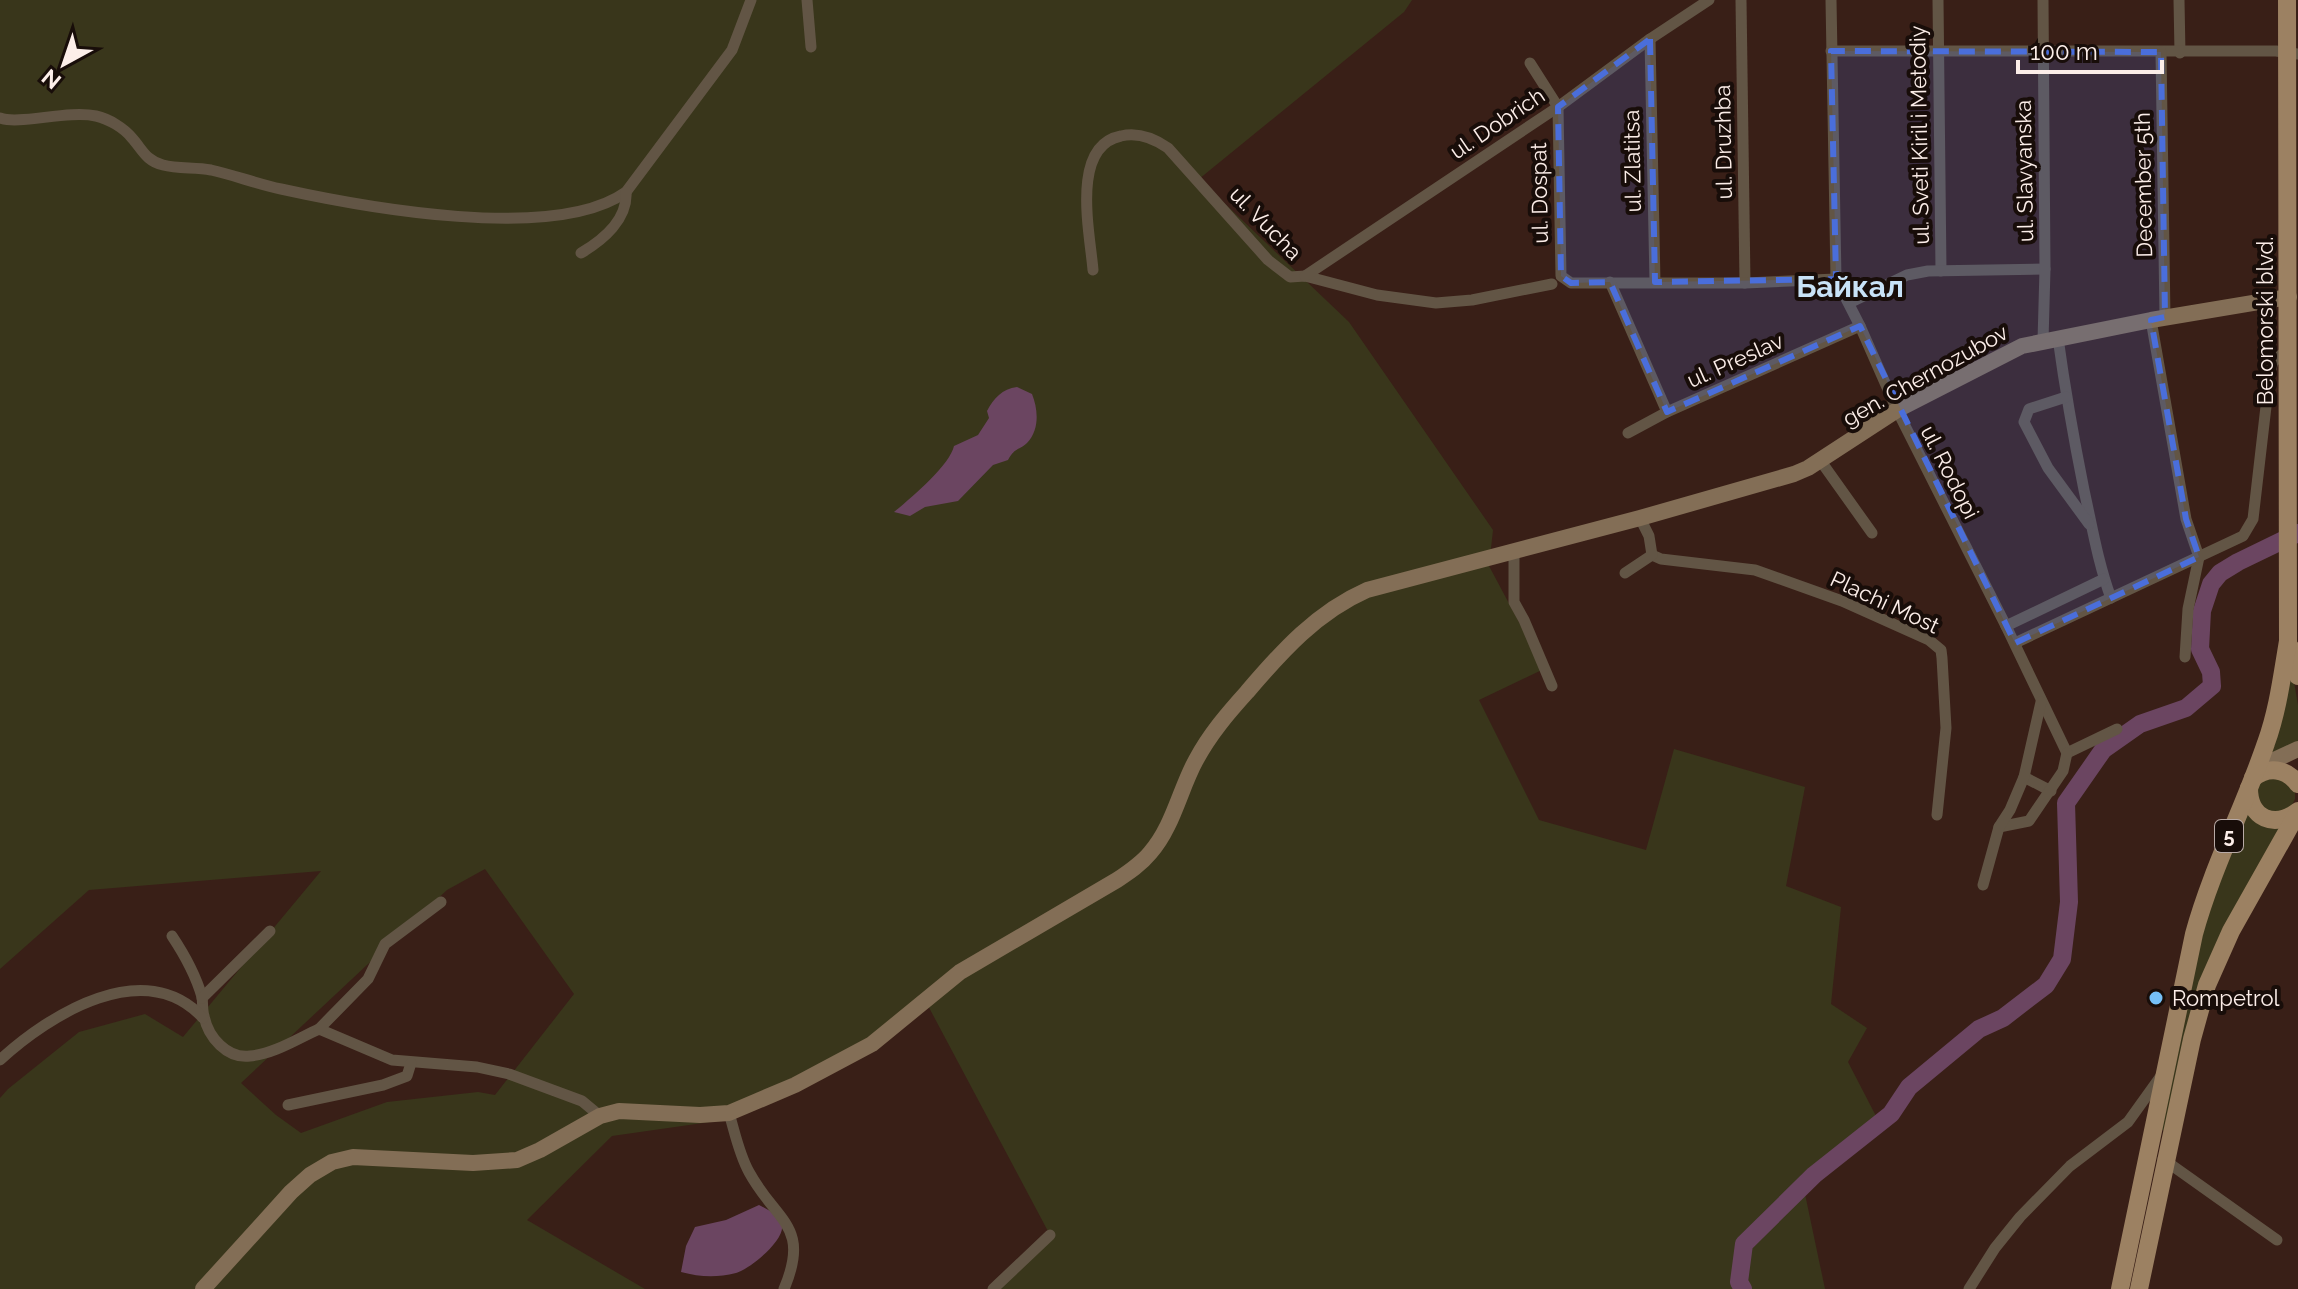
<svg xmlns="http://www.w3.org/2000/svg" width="2298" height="1289" font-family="Raleway,sans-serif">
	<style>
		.green { fill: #39361b; fill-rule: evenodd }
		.water { fill: #6b4561 }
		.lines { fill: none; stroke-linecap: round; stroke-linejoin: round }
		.river { stroke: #6b4561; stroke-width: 18 }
		.street { stroke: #625545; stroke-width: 11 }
		.secondary { stroke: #836e56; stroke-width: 16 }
		.primary { stroke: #9c8162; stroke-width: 18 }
		.marked { fill: #4a6edb; fill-opacity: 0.2; stroke: #4a6edb; stroke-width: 6; stroke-dasharray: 16 10; stroke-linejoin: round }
		.poi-dot { fill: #76c0f7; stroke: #180d09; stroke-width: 3 }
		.labels { text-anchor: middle; stroke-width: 8; stroke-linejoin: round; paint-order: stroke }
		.shield { fill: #180d09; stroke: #b8aaa6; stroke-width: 2 }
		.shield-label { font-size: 20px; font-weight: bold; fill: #fceee9 }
		.street-label { font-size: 22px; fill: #fceee9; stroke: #180d09 }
		.poi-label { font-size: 22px; fill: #fceee9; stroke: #180d09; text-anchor: start }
		.district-label { font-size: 30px; font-weight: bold; fill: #c8e2f7; stroke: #180d09 }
	</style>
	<rect width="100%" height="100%" fill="#391f17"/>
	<g class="green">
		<path d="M0 0H1412L1404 12 1199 179 1349 322 1493 530 1489 566 1544 669 1479 700 1539 820 1646 850 1674 749 1805 787 1786 886 1841 907 1831 1004 1867 1028 1848 1062 1877 1118 1801 1175 1825 1289H989L1050 1235 925 1000 872 1044 731 1119 612 1136 527 1220 645 1289H0V1098L8 1089 79 1032 145 1014 183 1037 321 871 89 890 0 969ZM485 869 574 994 495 1095 478 1092 387 1102 301 1133 276 1115 241 1083 447 890Z"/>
		<polygon points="2290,676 2293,676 2298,705 2298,744 2267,758"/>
		<polygon points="2276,774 2295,792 2295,799 2289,811 2263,814 2254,789 2257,783"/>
		<polygon points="2247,807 2286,824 2230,919 2164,1131 2160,1128 2196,947"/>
	</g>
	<g class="water">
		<path d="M1017 387 1032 394C1038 409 1040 430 1027 443 1018 451 1015 447 1008 460L993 465 958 501 925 507 910 516 894 512C910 499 950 465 954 446L978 435 989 418 987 411C994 398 1002 389 1017 387Z"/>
		<path d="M759 1205C768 1210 780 1215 782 1225 785 1240 750 1269 736 1273 716 1278 700 1277 681 1272L686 1246 695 1227 726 1220Z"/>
	</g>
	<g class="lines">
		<polyline class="river" points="1743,1289 1739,1282 1744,1244 1814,1175 1891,1114 1909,1087 1979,1029 2003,1018 2046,985 2062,959 2069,902 2066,803 2103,750 2140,724 2186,708 2212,686 2211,672 2200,649 2202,611 2211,584 2220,573 2238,562 2298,533"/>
		<g class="street">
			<polyline points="807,0 811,47"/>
			<polyline points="1741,0 1745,283"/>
			<polyline points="1831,0 1836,279 1860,326 1897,410 2006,626 2067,753 2117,729"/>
			<polyline points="1938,0 1941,271"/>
			<polyline points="2179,0 2180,53"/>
			<polyline points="1650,39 1655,282"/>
			<polyline points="1831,51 2276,51 2298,54"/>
			<polyline points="2161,52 2165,317"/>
			<polyline points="1530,63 1558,107 1561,276 1571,283 1745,283 1836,279"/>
			<path d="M0 118C19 125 68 110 96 116 109 119 124 128 132 138 142 149 146 161 163 165 178 169 195 167 211 170 234 175 257 184 281 189 363 207 555 243 626 192L732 50 751 0"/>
			<path d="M581 253C603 240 628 219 626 192"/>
			<path d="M1093 270C1090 233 1070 146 1121 136 1138 132 1155 139 1168 148L1268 260 1290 277 1305 276 1377 295 1436 303 1472 300 1552 284"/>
			<polyline points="1305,276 1558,107 1650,39 1709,0"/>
			<polyline points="1610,282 1667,412"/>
			<polyline points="1849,303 1907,275 1928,271 2045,269"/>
			<polyline points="2151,320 2186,519 2199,557 2188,609 2185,657"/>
			<path d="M2058 338C2065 389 2074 440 2084 490 2092 526 2098 563 2111 598"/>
			<polyline points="2043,341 2045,269 2043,0"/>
			<polyline points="2066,397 2029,409 2024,422 2048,468 2089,524"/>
			<polyline points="1628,433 1667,412 1860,326"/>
			<polyline points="1820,460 1872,533"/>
			<polyline points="1514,551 1514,602 1524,620 1552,686"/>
			<polyline points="1652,555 1661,559 1755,570 1842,601 1929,640 1941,650 1942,658 1946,728 1937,815"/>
			<polyline points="1625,573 1652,555 1649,536 1640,518"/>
			<polyline points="2006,626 2104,579"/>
			<polyline points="2015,643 2243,536 2253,519 2270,372 2273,362 2289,348"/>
			<polyline points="2024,777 2051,791"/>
			<polyline points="1999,827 2029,821 2063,771 2067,753"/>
			<polyline points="1983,885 1999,827 2010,810 2024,777 2041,702"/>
			<path d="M172 936C184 954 196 976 202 997 203 1003 202 1010 204 1016 208 1037 227 1059 250 1056 274 1054 297 1039 319 1029L392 1060 477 1067 509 1074 582 1101 600 1116"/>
			<polyline points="202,998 270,931"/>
			<polyline points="319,1029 368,979 385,944 441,902"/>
			<path d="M0 1060C50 1014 145 955 203 1018"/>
			<polyline points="288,1105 383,1085 407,1076 411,1063"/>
			<path d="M729 1113C735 1133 739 1154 749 1172 776 1222 811 1225 784 1289"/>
			<polyline points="2163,1159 2277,1240"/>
			<polyline points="993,1289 1050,1235"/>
			<polyline points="1969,1289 1995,1248 2020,1217 2070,1166 2128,1122 2161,1076"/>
		</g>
		<g class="secondary">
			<polyline points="2257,768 2298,749"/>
			<path d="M203 1289 291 1192 310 1175 332 1162 353 1157 473 1163 517 1160 540 1150 600 1116 619 1111 700 1115 729 1113 795 1085 872 1044 960 972 1117 880C1129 872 1141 864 1150 853 1173 827 1180 789 1196 760 1210 734 1228 713 1247 692 1282 651 1317 612 1367 590L1640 518 1794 474 1808 468 1897 410 2022 346 2151 320 2289 297"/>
		</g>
		<g class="primary">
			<polyline points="2290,647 2298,676"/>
			<path d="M2253 778C2268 766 2286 768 2298 784"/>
			<path d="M2249 788C2249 819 2275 829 2298 811"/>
			<path d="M2120 1289 2194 934C2212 868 2244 808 2266 743 2278 710 2282 676 2288 641L2287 0"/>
			<polyline points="2139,1289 2192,1039 2207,985 2231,931 2298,812"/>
		</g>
	</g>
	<path class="marked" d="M1650 39 1655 282 1836 279 1831 51 2161 52 2165 317 2151 320 2186 519 2199 557 2015 643 1860 326 1667 412 1610 282 1571 283 1561 276 1558 107Z"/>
	<circle class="poi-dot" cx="2156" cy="998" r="8"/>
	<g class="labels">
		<rect class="shield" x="2215" y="820" width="28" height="32" rx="6"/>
		<g class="shield-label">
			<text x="2229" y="843">5</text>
		</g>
		<g class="street-label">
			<text transform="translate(1497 123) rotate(-34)" y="8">ul. Dobrich</text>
			<text transform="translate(1919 135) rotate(-91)" y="8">ul. Sveti Kiril i Metodiy</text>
			<text transform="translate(1723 142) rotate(-91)" y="8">ul. Druzhba</text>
			<text transform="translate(1632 161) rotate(-91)" y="8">ul. Zlatitsa</text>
			<text transform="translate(2024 171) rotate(-91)" y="8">ul. Slavyanska</text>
			<text transform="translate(2143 185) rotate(-91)" y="8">December 5th</text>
			<text transform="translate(1539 193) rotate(-91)" y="8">ul. Dospat</text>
			<text transform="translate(1266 223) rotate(46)" y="8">ul. Vucha</text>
			<text transform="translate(2265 321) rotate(-90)" y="8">Belomorski blvd.</text>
			<text transform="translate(1735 360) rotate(-24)" y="8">ul. Preslav</text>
			<text transform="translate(1925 375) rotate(-29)" y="8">gen. Chernozubov</text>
			<text transform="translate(1950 472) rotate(63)" y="8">ul. Rodopi</text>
			<text transform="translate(1885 602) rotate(25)" y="8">Plachi Most</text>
		</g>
		<g class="poi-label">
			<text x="2172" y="1006">Rompetrol</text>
		</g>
		<g class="district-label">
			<text x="1850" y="297">Байкал</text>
		</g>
	</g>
	<g transform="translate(64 64) rotate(220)" stroke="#180d09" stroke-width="6" paint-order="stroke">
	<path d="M0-6L14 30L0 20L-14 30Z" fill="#fceee9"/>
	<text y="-12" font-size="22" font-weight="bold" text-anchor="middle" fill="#fceee9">N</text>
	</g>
	<path d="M2018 60v12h144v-12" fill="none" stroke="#fceee9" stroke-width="4"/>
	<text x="2030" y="60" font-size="24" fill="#fceee9" stroke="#180d09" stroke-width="6" paint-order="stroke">100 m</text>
</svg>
